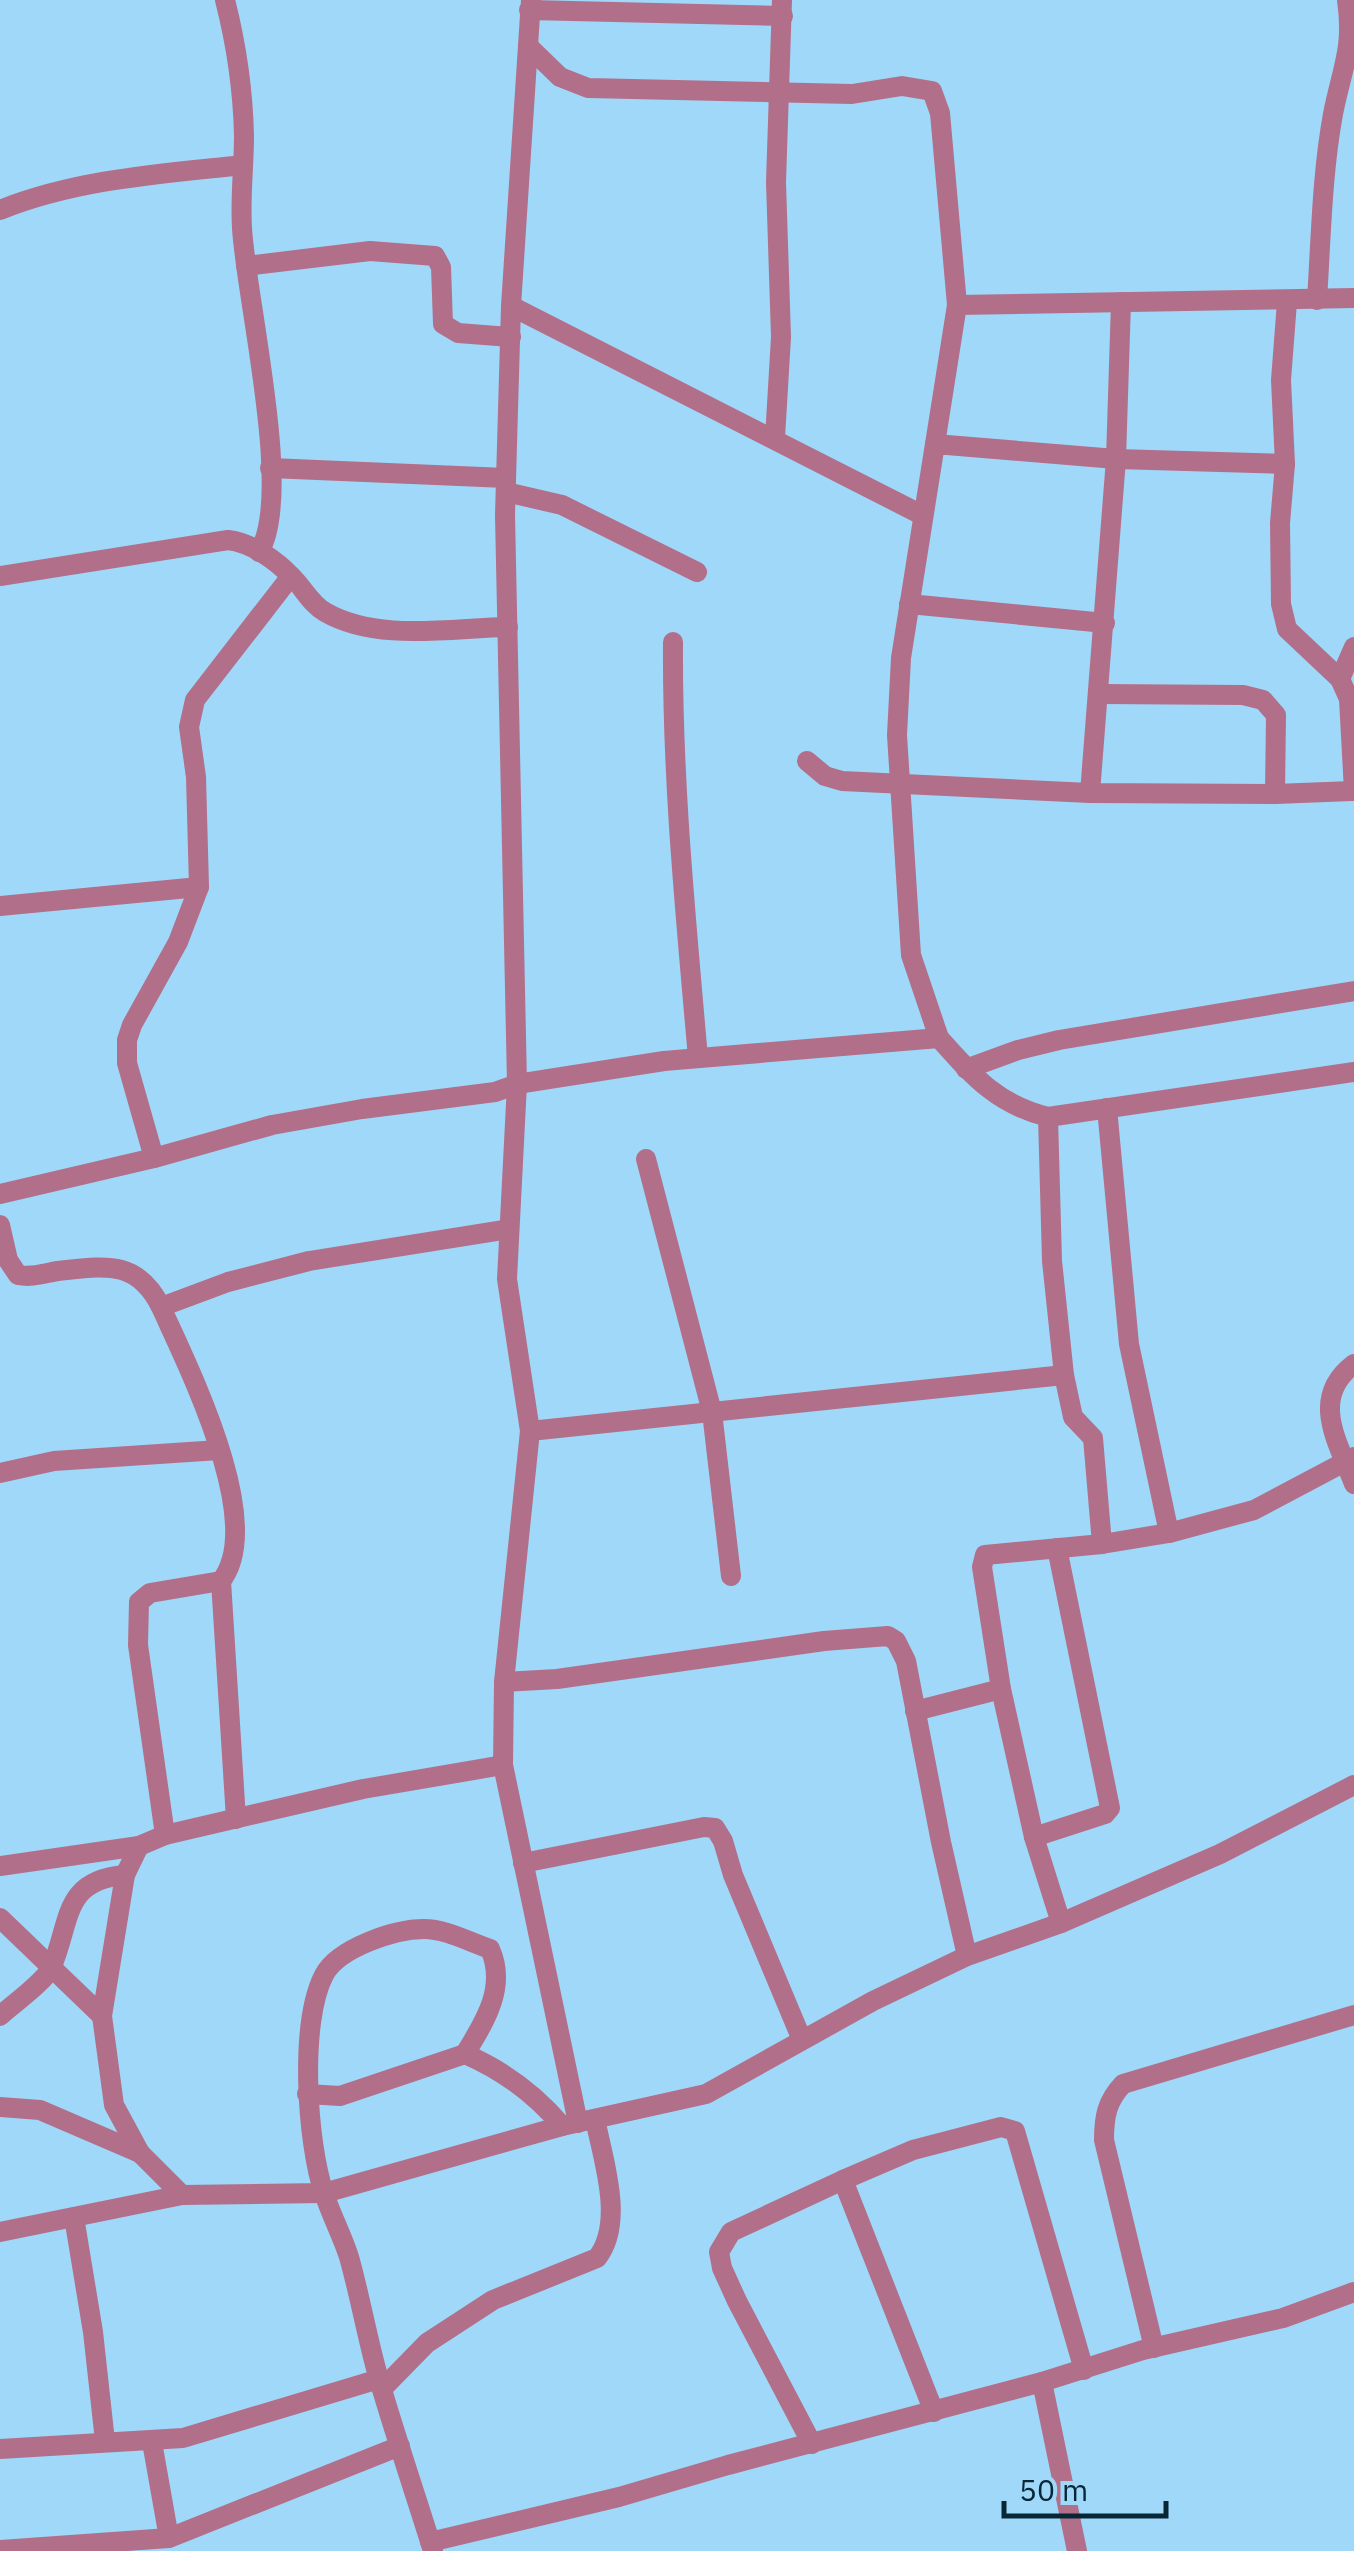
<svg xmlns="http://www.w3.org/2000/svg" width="1354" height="2551" font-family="'IBM Plex Sans',sans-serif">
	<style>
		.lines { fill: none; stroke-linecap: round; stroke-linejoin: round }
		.street { stroke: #b26f89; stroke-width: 20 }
	</style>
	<rect width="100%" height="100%" fill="#a0d8fa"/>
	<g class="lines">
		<g class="street">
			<path d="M225 0C236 43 243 91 244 136 244 167 240 197 242 228 246 300 294 495 259 552"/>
			<polyline points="529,10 783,16"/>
			<polyline points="528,46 560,77 588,88 852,94 902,86 932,91 940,113 957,305 1354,298"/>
			<path d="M0 210C77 179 161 174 243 165"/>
			<polyline points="246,266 370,251 435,256 441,267 443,324 458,333 511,337"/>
			<path d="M1317 300C1321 238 1322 174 1333 114 1342 68 1354 49 1347 0"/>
			<polyline points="1287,302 1281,380 1285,464 1280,523 1281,604 1287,629 1340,679 1349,699 1354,791"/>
			<polyline points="511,306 922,515"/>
			<polyline points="775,438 781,337 776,182 782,0"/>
			<polyline points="935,444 957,305"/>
			<polyline points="270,468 506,478"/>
			<polyline points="506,492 562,505 697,572"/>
			<path d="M0 576 228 540C252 543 276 560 293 578 304 589 311 604 325 612 377 642 449 628 508 627"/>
			<polyline points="909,604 1105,623"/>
			<path d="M673 642C672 782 686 919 698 1058"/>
			<polyline points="1340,679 1354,647"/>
			<polyline points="1099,694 1243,695 1263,700 1276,715 1275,794"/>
			<polyline points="807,761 825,776 842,781 1090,793 1275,794 1352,791"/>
			<polyline points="1090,793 1116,459 1121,302"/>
			<polyline points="0,906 199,887"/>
			<polyline points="939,1038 911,955 897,735 901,658 935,444 1116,459 1285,464"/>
			<polyline points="966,1069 1018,1050 1059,1040 1354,991"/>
			<polyline points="1107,1108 1129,1344 1169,1533"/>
			<polyline points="1048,1117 1354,1072"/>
			<polyline points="154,1158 127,1063 127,1040 132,1025 178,942 199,887 196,777 189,727 195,700 291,576"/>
			<polyline points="646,1159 712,1412 731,1576"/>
			<path d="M0 1194 154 1158 272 1125 362 1109 495 1092 517 1084 664 1061 939 1038C973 1076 996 1104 1048 1117L1052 1261 1064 1375 1073 1417 1093 1438 1102 1544 985 1555 982 1567 1001 1689 915 1711"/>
			<path d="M0 1225 8 1260 18 1275C32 1278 45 1273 58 1271 105 1266 137 1259 161 1307 188 1367 267 1523 221 1581L150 1593 139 1602 138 1645 165 1835"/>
			<polyline points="161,1307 228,1282 309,1261 509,1229"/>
			<path d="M1354 1364C1309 1398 1338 1442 1354 1484"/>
			<polyline points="530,1431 507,1279 517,1084 505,515 511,306 531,0"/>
			<polyline points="0,1473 54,1461 219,1450"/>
			<polyline points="1102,1544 1169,1533 1254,1510 1354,1457"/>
			<polyline points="221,1581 236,1819"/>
			<polyline points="504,1682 557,1679 824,1641 888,1636 896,1641 906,1661 941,1842 967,1956"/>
			<polyline points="1001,1689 1034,1837 1061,1923"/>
			<polyline points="1034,1837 1105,1814 1110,1808 1057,1548"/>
			<polyline points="139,1846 125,1875 102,2016 114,2105 140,2153 182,2195"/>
			<polyline points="523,1863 704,1827 715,1828 723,1841 733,1875 802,2040"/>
			<polyline points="0,1866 139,1846 165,1835 363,1789 503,1765"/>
			<polyline points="0,1918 102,2016"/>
			<path d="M0 2016C13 2004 46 1981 52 1966 71 1922 62 1880 125 1875"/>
			<polyline points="307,2094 340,2096 465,2054"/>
			<polyline points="0,2107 40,2110 140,2153"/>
			<polyline points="578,2123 503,1765 504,1682 530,1431 1064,1375"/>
			<polyline points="74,2217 93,2332 105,2441"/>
			<polyline points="0,2232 182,2195 324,2193 562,2126 706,2094 873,2001 967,1956 1061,1923 1220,1854 1354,1785"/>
			<path d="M1154 2348 1104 2140C1104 2116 1107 2101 1123 2084L1354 2015"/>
			<polyline points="1042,2382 1077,2551"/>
			<path d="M382 2389 427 2343 493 2300 597 2258C625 2223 603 2159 595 2119"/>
			<polyline points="934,2412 843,2180 913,2150 1001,2127 1015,2131 1084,2370"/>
			<polyline points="152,2442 169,2538"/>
			<polyline points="812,2444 737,2301 722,2268 719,2252 731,2232 843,2180"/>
			<polyline points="0,2449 183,2438 379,2379"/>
			<polyline points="430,2542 619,2497 728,2465 1042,2382 1143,2350 1283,2318 1354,2292"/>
			<polyline points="0,2550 169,2538 400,2446"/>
			<path d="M433 2551C415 2493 395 2435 378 2376 367 2337 360 2296 349 2257 342 2235 331 2215 324 2193 307 2143 299 2023 324 1975 338 1948 395 1929 424 1929 446 1929 469 1942 490 1949 507 1987 485 2021 465 2054 502 2070 536 2095 562 2126"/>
		</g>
	</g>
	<path d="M1004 2501v15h162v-15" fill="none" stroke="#082736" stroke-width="5"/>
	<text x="1019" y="2501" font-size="30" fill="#082736" stroke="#a0d8fa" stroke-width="8" paint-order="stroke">50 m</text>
</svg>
